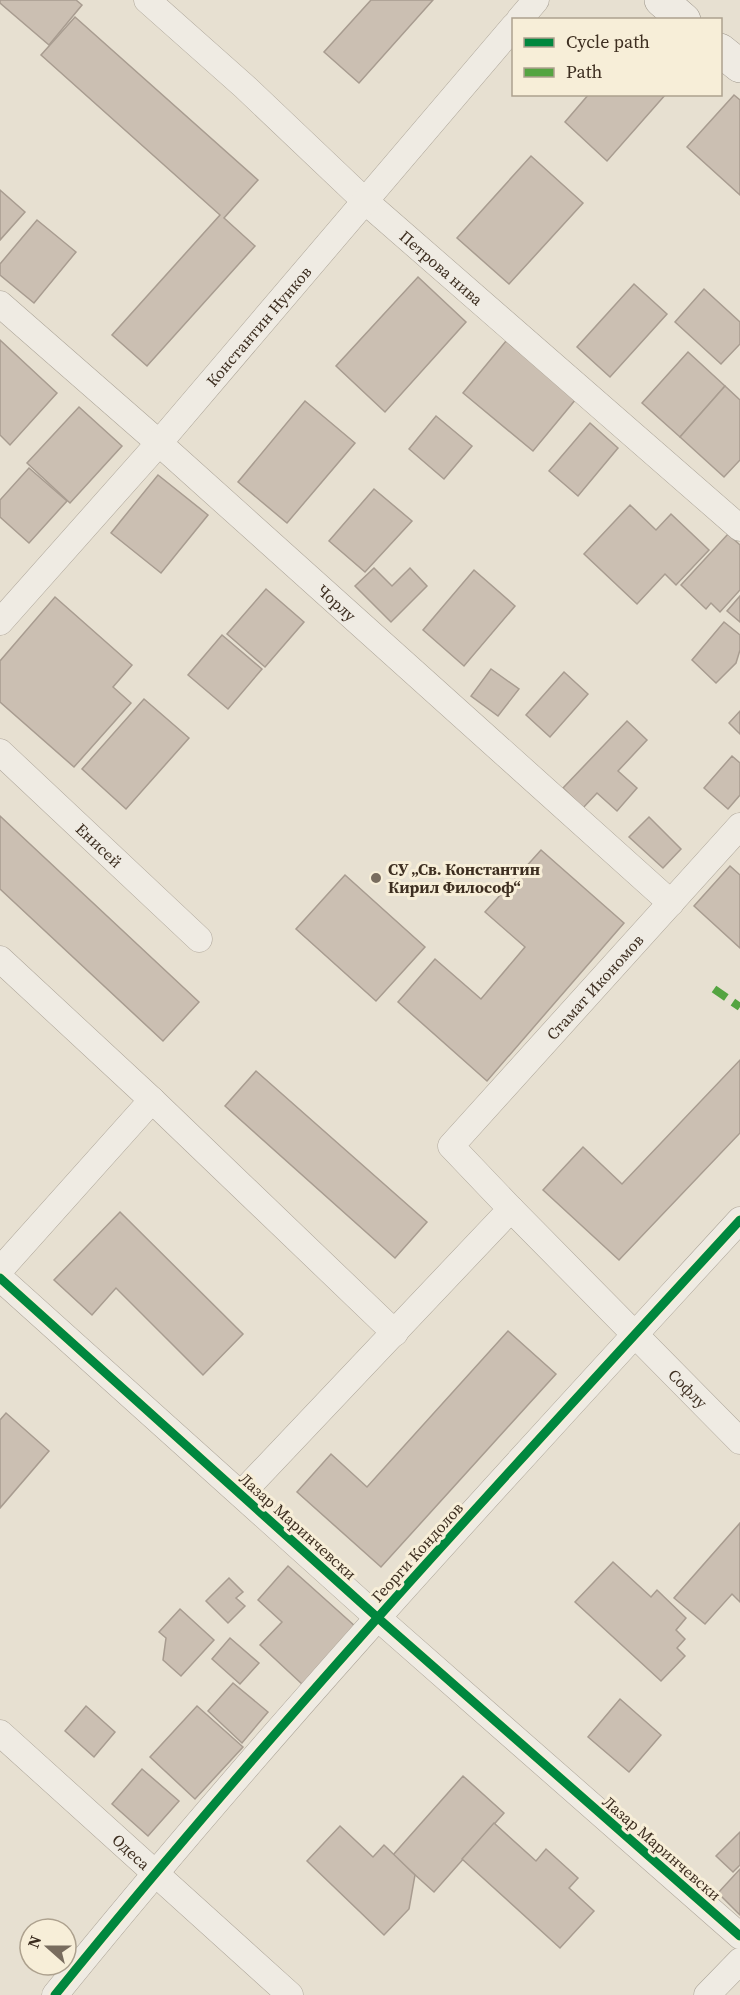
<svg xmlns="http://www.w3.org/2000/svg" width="740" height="1995" font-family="'Source Serif 4',serif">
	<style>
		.building { fill: #cbbfb2; stroke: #a89c90; stroke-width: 1.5 }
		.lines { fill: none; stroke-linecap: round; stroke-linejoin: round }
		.street-casing { stroke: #ada599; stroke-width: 27 }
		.secondary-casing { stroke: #9c958a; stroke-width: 34 }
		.street { stroke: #efebe3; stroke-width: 26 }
		.secondary { stroke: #efebe3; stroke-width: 33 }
		.quiet { stroke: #54a441; stroke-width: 8; stroke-dasharray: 15 8; stroke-linecap: butt }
		.cycleway-casing { stroke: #f7eed8; stroke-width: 13 }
		.cycleway { stroke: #00873e; stroke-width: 9 }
		.poi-dot { fill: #786c5e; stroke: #f7eed8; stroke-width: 2 }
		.labels { text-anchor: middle; stroke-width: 6; stroke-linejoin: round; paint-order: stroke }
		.street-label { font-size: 16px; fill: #3d2e20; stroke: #f7eed8 }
		.poi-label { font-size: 16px; font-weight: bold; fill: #3d2e20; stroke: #f7eed8; text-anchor: start }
	</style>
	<rect width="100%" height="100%" fill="#e7e0d1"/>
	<g class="building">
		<polygon points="0,0 76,0 82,5 49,45 0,3"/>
		<polygon points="371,0 433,0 359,83 324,52"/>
		<polygon points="75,17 258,180 224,218 255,246 147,366 112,335 220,215 41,55"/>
		<polygon points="589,94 666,94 607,161 565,122"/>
		<polygon points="734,95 740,100 740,195 687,147"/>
		<polygon points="531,156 583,203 509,284 457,238"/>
		<polygon points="0,190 25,212 0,240"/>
		<polygon points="37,220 76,252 34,303 0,275 0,264"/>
		<polygon points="418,277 466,322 385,412 336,366"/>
		<polygon points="634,284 667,314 610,377 577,347"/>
		<polygon points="704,289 740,322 740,344 721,364 675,322"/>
		<polygon points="0,340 57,393 10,445 0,435"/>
		<polygon points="506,341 576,399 533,451 463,393"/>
		<polygon points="688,352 725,386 680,437 642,403"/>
		<polygon points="725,386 740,400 740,460 724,477 680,437"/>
		<polygon points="305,401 355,443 287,523 238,482"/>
		<polygon points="79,407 122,446 70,503 27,463"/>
		<polygon points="436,416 472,446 444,479 409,449"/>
		<polygon points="590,423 618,448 578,496 549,471"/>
		<polygon points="29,468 67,501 29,543 0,517 0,500"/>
		<polygon points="158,475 208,515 161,573 111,533"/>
		<polygon points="374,489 412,521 365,572 329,541"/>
		<polygon points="630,505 656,530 671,514 709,550 676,585 665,574 637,604 584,554"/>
		<polygon points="728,534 740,545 740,590 720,612 711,603 706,609 681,585"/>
		<polygon points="374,568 392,586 410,568 427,586 391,622 355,586"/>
		<polygon points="474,570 515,606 464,666 423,630"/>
		<polygon points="266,589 304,622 265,667 227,634"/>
		<polygon points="740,596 740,622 727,611"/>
		<polygon points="55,597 132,665 113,687 131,703 74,767 0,702 0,661"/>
		<polygon points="724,622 740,635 740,650 736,663 716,683 692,660"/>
		<polygon points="222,635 262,669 228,709 188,675"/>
		<polygon points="491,669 519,689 498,716 471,696"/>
		<polygon points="564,672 588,694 550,737 526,715"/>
		<polygon points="144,699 189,738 126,809 82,769"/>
		<polygon points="740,711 740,734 729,723"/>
		<polygon points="627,721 647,740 618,771 637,788 617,811 597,793 583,808 563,788"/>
		<polygon points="732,756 740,763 740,795 728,809 704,788"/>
		<polygon points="0,816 199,1002 163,1041 0,889"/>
		<polygon points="649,817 681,849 663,868 629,837"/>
		<polygon points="541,850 624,923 487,1081 398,1002 435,959 481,999 525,947 485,912"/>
		<polygon points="730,866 740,875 740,948 694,906"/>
		<polygon points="345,875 425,947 376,1001 296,929"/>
		<polygon points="740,1060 740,1133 619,1260 543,1190 583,1147 622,1184"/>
		<polygon points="256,1071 427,1222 395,1258 225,1106"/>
		<polygon points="120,1212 243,1334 203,1375 116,1288 92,1315 54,1280"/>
		<polygon points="508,1331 556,1374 381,1567 297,1492 331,1454 367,1487"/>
		<polygon points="6,1413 49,1451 0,1508 0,1420"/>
		<polygon points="740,1523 740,1602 732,1594 705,1624 674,1598"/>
		<polygon points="613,1562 651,1597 657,1590 686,1618 676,1630 685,1639 677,1648 685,1656 661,1681 575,1602"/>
		<polygon points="288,1566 356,1627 303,1685 260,1645 282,1622 258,1600"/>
		<polygon points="229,1578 243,1592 236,1598 245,1606 228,1623 206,1601"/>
		<polygon points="180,1609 214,1640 181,1676 163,1660 166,1638 159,1632"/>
		<polygon points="230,1638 259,1663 240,1684 212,1659"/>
		<polygon points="233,1683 268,1712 242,1743 208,1711"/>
		<polygon points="620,1699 661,1735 629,1772 588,1737"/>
		<polygon points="86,1706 115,1732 94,1757 65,1731"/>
		<polygon points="197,1706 243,1747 195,1799 150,1757"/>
		<polygon points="142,1769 179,1801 148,1836 112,1804"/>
		<polygon points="463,1776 504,1813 434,1892 393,1855"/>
		<polygon points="494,1823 536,1861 546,1849 578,1878 569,1888 594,1911 560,1948 462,1859"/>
		<polygon points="340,1826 373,1857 384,1845 415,1875 409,1909 384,1935 307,1861"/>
		<polygon points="740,1832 740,1865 733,1872 716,1856"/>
		<polygon points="740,1869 740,1915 718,1893"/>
	</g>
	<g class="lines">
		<defs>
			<g id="street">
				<path id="s1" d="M147 0 245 87 365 201 740 528"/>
				<polyline points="519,20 536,0"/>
				<path id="s2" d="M0 304 159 443 671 903"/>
				<path id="s3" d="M0 622 159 443 514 26"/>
				<path id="s4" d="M0 752 199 939"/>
				<polyline points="0,959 152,1100 395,1333"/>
				<path id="s5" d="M511 1209 740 1441"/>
				<polyline points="0,1270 152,1100"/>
				<polyline points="0,1278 378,1618 740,1936"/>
				<path id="s6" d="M241 1494 511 1209 451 1146 740 826"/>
				<path id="s7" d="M0 1733 290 1995"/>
				<path d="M55 1995C272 1727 507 1474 740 1220"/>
				<polyline points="707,1995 740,1961"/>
			</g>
			<g id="secondary">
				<polyline points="661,0 684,20"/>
				<polyline points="720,50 740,66"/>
			</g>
		</defs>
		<use href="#street" class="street-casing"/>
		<use href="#secondary" class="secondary-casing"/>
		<use href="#street" class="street"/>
		<use href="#secondary" class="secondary"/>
		<polyline class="quiet" points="714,989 740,1007"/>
		<defs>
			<g id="cycleway">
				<polyline points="0,1278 378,1618 740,1936"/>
				<path d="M55 1995C272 1727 507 1474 740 1220"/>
			</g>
		</defs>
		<use href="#cycleway" class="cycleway-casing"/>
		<use href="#cycleway" class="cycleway"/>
	</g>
	<circle class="poi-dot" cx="376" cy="878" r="6"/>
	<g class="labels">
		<g class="street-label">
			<text dy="6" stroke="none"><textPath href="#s1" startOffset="398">Петрова нива</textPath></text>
			<text dy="6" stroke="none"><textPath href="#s3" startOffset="393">Константин Нунков</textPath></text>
			<text dy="6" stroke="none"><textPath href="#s2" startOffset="450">Чорлу</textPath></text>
			<text dy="6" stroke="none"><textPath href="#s4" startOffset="136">Енисей</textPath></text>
			<text dy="6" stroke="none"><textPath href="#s6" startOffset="694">Стамат Икономов</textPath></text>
			<text dy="6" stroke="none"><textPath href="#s5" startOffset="252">Софлу</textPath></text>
			<text transform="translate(298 1526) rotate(42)" y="6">Лазар Маринчевски</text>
			<text transform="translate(417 1552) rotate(-48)" y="6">Георги Кондолов</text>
			<text transform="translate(662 1848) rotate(41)" y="6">Лазар Маринчевски</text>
			<text dy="6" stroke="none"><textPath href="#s7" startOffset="177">Одеса</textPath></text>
		</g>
		<g class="poi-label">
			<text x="388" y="875">СУ „Св. Константин<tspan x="388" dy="18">Кирил Философ“</tspan></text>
		</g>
	</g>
	<rect x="512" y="18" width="210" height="78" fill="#f7eed8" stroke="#ada18e" stroke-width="1.5"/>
	<rect x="524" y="38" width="30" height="9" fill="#00873e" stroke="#ada18e" stroke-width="1.5"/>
	<text x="566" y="48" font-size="18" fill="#3d2e20">Cycle path</text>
	<rect x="524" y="68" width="30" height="9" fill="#54a441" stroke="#ada18e" stroke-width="1.5"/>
	<text x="566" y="78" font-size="18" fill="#3d2e20">Path</text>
	<g transform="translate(48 1947) rotate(291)"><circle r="28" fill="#f7eed8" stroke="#ada18e" stroke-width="1.5"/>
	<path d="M0-4.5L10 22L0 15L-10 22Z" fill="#786c5e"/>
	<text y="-9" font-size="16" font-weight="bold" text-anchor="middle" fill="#3d2e20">N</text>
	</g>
</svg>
